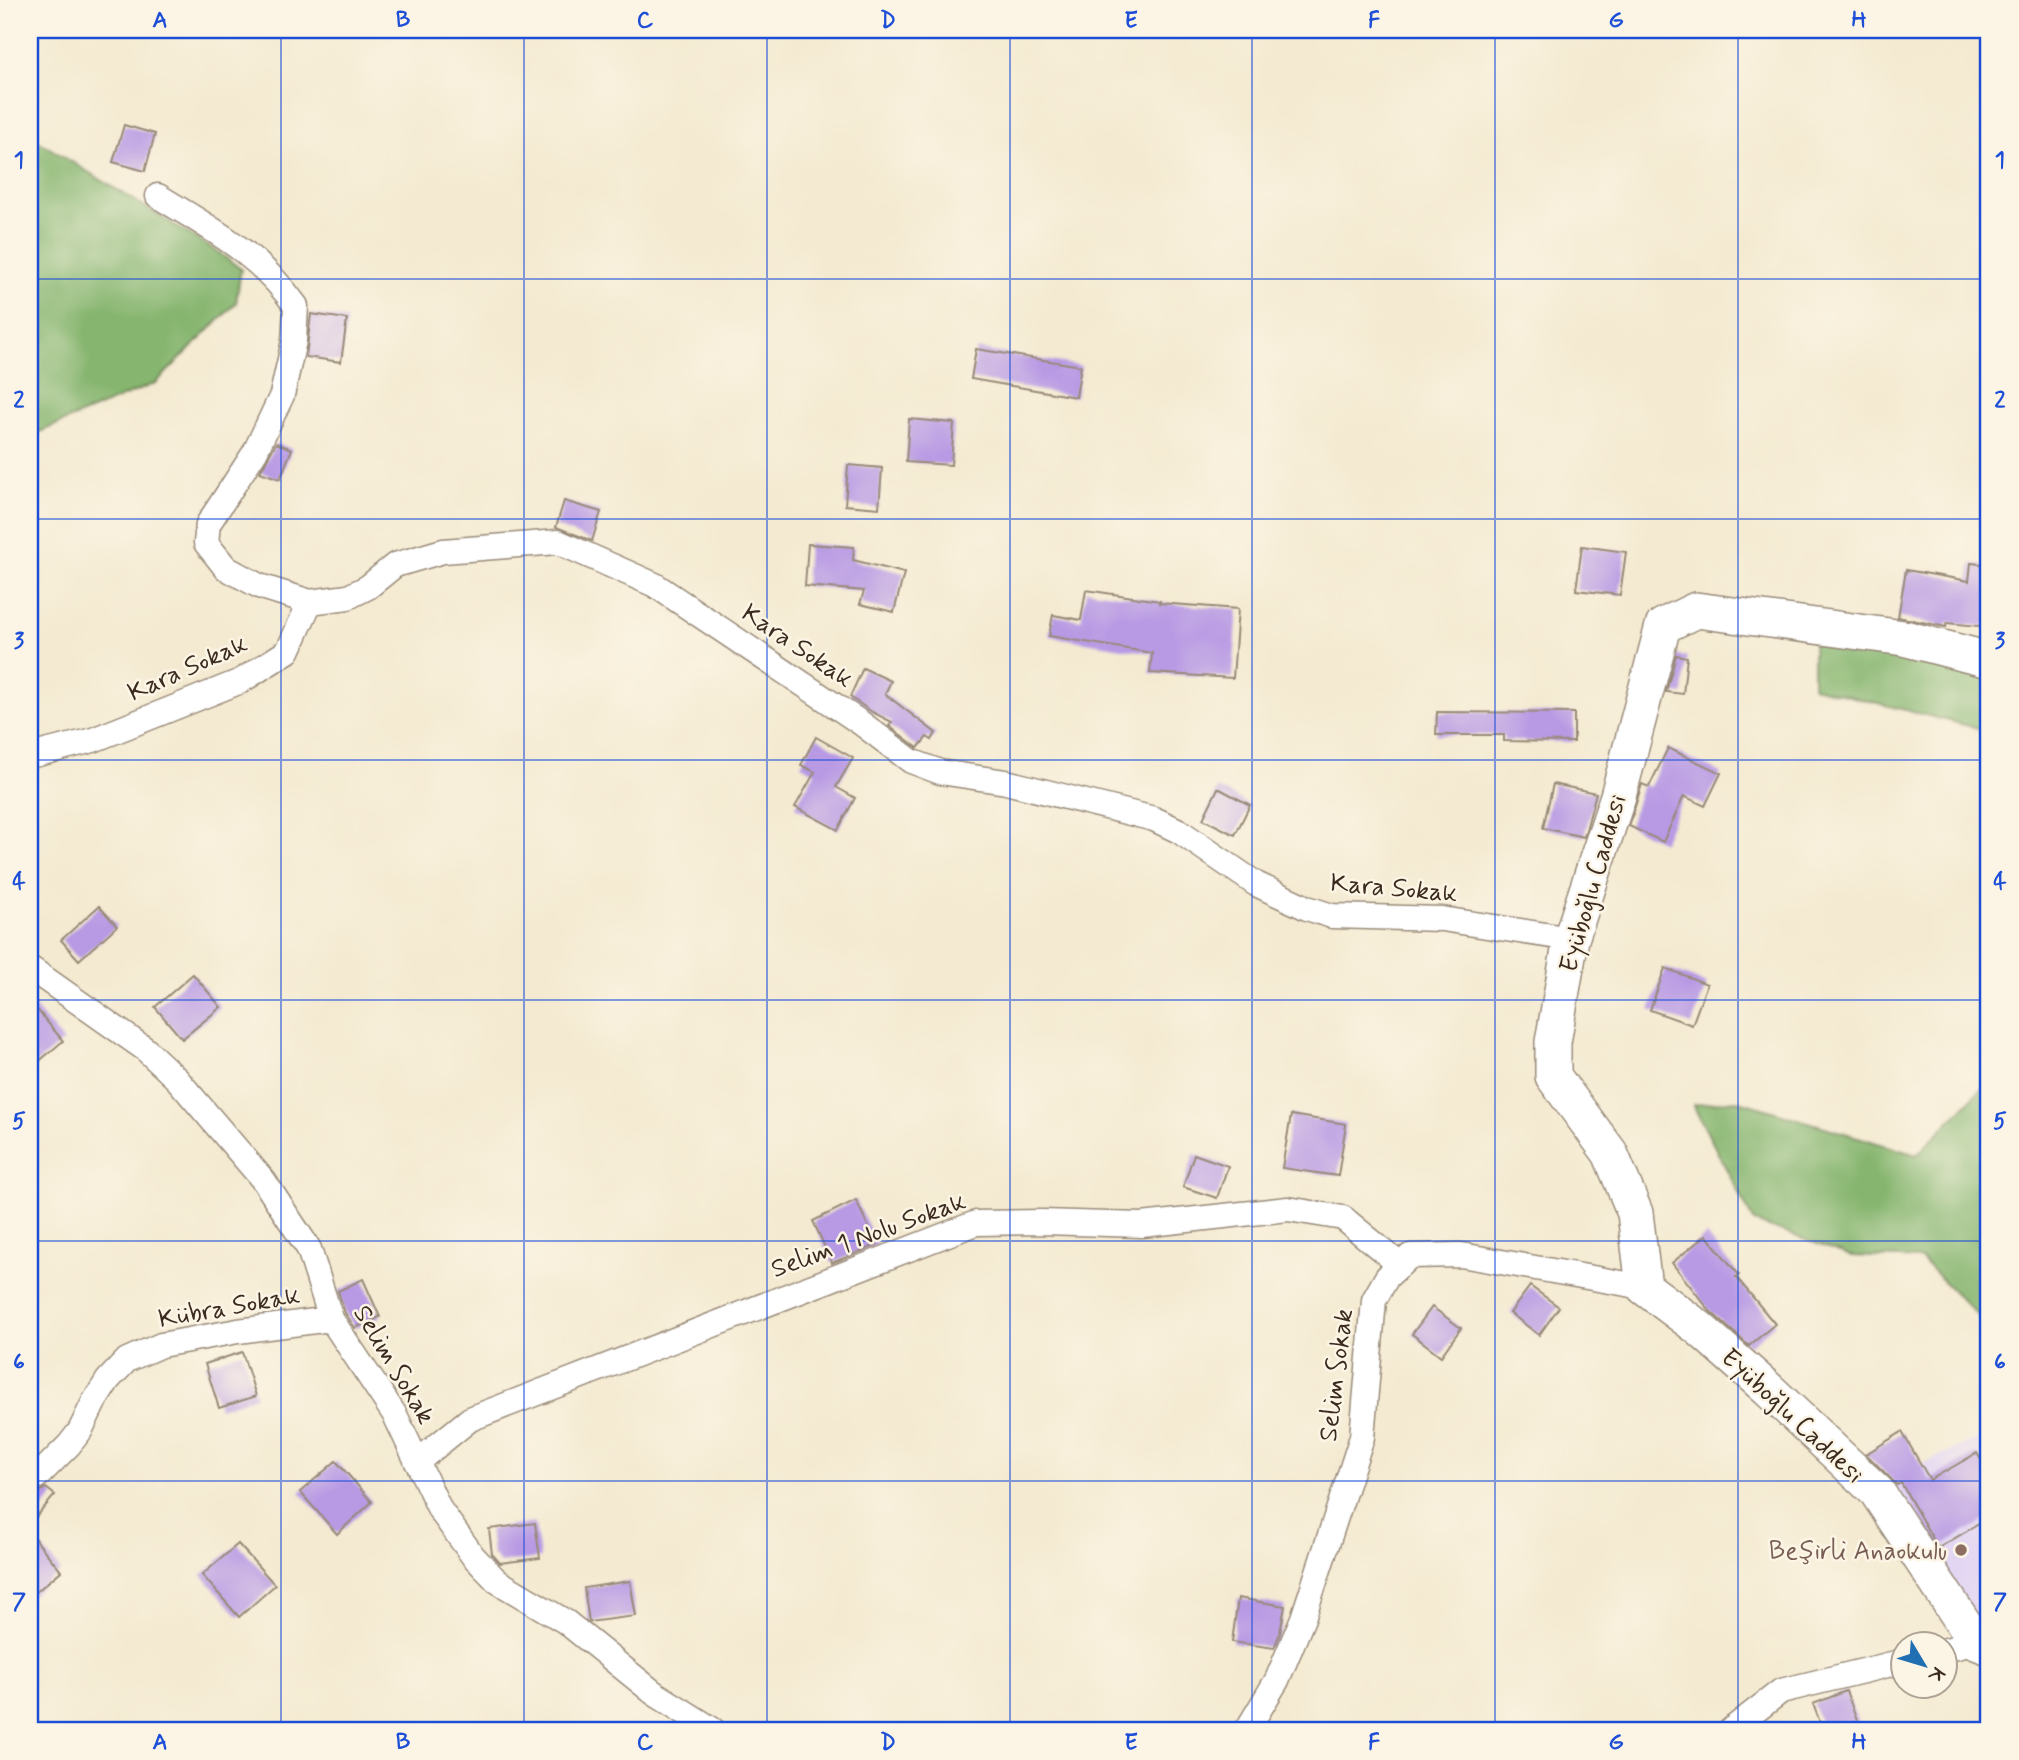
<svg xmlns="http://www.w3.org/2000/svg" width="2019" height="1760" font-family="Mynerve,sans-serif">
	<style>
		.built { fill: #e1d4f4 }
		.forest { fill: #85b56e; stroke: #607046; stroke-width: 2 }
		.building { fill: #b799e4 }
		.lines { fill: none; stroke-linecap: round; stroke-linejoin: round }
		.street-casing { stroke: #988a78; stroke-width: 27 }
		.secondary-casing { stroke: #988a78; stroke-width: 38 }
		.street { stroke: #fff; stroke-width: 24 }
		.secondary { stroke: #fff; stroke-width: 35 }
		.grid { fill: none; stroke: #1d4ed8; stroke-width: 2; stroke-opacity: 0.55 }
		.education-dot { fill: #8d6e63; stroke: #fcf5e5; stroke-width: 2.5 }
		.labels { text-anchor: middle; stroke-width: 5; stroke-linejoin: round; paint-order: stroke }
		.street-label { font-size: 26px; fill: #3b2a1e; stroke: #fcf5e5 }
		.education-label { font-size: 26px; fill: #785e54; stroke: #fcf5e5; text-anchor: end }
		.neatline { fill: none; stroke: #1d4ed8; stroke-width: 2.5 }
		.grid-label { font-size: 23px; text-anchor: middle; font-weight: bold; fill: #1d4ed8 }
	</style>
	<rect width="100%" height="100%" fill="#fcf5e5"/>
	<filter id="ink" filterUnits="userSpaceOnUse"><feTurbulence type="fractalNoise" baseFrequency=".0143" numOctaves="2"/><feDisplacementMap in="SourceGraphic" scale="14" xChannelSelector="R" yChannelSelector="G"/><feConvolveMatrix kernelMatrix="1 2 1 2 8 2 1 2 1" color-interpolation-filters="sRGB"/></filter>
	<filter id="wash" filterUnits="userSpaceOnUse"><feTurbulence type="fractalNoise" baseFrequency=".00686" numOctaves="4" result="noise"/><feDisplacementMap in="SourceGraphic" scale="28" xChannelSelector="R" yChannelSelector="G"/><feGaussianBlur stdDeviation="1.57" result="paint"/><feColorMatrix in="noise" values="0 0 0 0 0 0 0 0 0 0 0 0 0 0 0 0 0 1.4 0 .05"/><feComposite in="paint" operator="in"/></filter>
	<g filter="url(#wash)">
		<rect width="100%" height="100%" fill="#f4ead1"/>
		<polygon class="built" points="1978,1438 1989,1462 1989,1626 1977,1620 1887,1480"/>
		<g class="forest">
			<polygon points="30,136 218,252 241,269 236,303 156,383 30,436"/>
			<polygon points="1813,626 1989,670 1989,731 1813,687"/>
			<polygon points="1989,1071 1989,1327 1921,1259 1851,1256 1754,1222 1693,1105 1736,1100 1917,1155 1983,1087"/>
		</g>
		<g id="blocks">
			<g class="building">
				<polygon points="124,125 155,134 145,171 113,162"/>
				<polygon points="311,314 347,319 341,362 306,357"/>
				<polygon points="976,349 1081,366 1076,397 971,379"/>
				<polygon points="909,419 954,423 951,465 906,462"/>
				<polygon points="276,443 292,449 280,479 260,472"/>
				<polygon points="848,465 882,468 879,508 845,505"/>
				<polygon points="564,501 601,512 592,541 556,527"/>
				<polygon points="808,544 854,547 853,560 904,573 894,612 860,604 864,591 805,586"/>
				<polygon points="1582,546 1626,552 1620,595 1576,590"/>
				<polygon points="1971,563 1989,565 1989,627 1947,623 1946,627 1898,617 1906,570 1969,581"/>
				<polygon points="1086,590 1160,601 1159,603 1238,609 1233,678 1150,673 1152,653 1049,636 1053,615 1081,620"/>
				<polygon points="1676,655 1687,657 1683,694 1666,692"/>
				<polygon points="863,668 891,681 885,694 936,733 932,740 927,737 918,748 889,726 892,722 872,712 850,697"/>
				<polygon points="1437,712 1574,713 1574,742 1504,741 1504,735 1436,735"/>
				<polygon points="816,737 853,758 836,787 855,798 838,830 795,807 815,772 801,765"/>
				<polygon points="1668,748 1721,773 1705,806 1684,796 1663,842 1629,826 1642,784 1649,787"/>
				<polygon points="1553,784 1596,793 1584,837 1543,828"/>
				<polygon points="1218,788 1250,805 1235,835 1203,819"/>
				<polygon points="99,906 117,926 79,960 61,940"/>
				<polygon points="1665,968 1707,984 1692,1025 1650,1010"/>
				<polygon points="193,974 221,1007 182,1039 155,1007"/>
				<polygon points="30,1001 63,1041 30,1069"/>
				<polygon points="1291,1115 1346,1124 1338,1176 1282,1168"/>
				<polygon points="1194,1154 1228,1166 1217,1198 1183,1187"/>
				<polygon points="856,1200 877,1245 832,1263 813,1221"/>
				<polygon points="1706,1235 1739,1275 1736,1277 1775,1324 1749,1346 1710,1311 1672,1263"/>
				<polygon points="363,1279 380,1317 355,1328 345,1313 338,1291"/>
				<polygon points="1530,1286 1559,1307 1539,1335 1510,1313"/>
				<polygon points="1432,1307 1461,1328 1441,1356 1412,1334"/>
				<polygon points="242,1352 256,1396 219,1408 205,1364"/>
				<polygon points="1902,1432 1930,1480 1977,1453 1989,1474 1989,1518 1938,1548 1901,1483 1897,1485 1866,1454"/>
				<polygon points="336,1461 372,1502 337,1534 300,1492"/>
				<polygon points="46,1488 55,1495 30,1524 30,1496"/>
				<polygon points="535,1523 540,1558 500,1563 492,1554 489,1529"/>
				<polygon points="30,1533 61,1571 30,1597"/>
				<polygon points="238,1544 275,1585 239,1617 202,1575"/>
				<polygon points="630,1581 636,1616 589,1622 584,1588"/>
				<polygon points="1238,1598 1285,1606 1280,1633 1274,1648 1232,1642"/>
				<polygon points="1846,1691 1861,1730 1823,1730 1813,1704"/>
			</g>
		</g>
	</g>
	<g filter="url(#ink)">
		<use href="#blocks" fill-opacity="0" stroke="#988a78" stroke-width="2"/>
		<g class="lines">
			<defs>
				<g id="street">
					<path d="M158 196C213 230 257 252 296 306L294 341 282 395 255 452 208 524 206 543 226 568 259 586 310 602"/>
					<polyline points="30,756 93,740 241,681 288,651 310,602 348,597 368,587 395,565 443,551 558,542 655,585 861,723 911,761 940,772 1006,782 1154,819 1179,831 1256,884 1307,908 1332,916 1442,919 1571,939"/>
					<polyline points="30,968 145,1049 177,1079 264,1181 309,1249 331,1319 395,1415 440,1510 473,1556 497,1581 566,1622 654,1693 713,1730"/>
					<polyline points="417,1462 470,1419 976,1223 1042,1222 1142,1225 1288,1209 1343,1218 1400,1265"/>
					<polyline points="30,1481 40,1474 69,1445 80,1431 94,1402 108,1380 127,1360 161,1345 238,1331 331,1319"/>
					<polyline points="1946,1650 1976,1642"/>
					<polyline points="1247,1730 1277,1680 1303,1618 1362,1437 1374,1300 1387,1277 1410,1256 1461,1255 1644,1287"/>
					<polyline points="1731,1730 1781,1691 1904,1661"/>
				</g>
				<polyline id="secondary" points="1989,660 1904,638 1696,610 1663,626 1618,796 1571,939 1553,1042 1553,1076 1610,1153 1635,1213 1644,1287 1699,1328 1769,1390 1877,1492 1976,1642 1989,1647"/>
			</defs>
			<use href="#street" class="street-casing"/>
			<use href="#secondary" class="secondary-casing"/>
			<use href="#street" class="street"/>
			<use href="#secondary" class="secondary"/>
		</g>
	</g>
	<path class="grid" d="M281 30V1730M524 30V1730M767 30V1730M1010 30V1730M1252 30V1730M1495 30V1730M1738 30V1730M30 279H1989M30 519H1989M30 760H1989M30 1000H1989M30 1241H1989M30 1481H1989"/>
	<circle class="education-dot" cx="1961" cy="1550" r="7"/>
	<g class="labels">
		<g class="street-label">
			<text transform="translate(798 645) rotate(34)" y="9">Kara Sokak</text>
			<text transform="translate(187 667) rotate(-24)" y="9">Kara Sokak</text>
			<text transform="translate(1592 883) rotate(-74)" y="9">Eyüboğlu Caddesi</text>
			<text transform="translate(1394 887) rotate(5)" y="9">Kara Sokak</text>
			<text transform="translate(868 1234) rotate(-20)" y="9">Selim 1 Nolu Sokak</text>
			<text transform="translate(229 1306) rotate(-10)" y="9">Kübra Sokak</text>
			<text transform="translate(395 1364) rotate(59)" y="9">Selim Sokak</text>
			<text transform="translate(1335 1375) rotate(-83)" y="9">Selim Sokak</text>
			<text transform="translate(1793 1415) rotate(43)" y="9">Eyüboğlu Caddesi</text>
		</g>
		<g class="education-label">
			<text x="1947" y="1559">Beşirli Anaokulu</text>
		</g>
	</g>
	<rect width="2019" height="1760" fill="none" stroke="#fcf5e5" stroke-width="77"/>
	<g transform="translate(1924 1665) rotate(128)"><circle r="33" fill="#fcf5e5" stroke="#afa495" stroke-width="2"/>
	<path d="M0-5L12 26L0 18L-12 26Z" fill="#1f6fb2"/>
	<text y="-10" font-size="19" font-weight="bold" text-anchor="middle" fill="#3b2a1e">K</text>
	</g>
	<rect x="38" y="38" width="1942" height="1684" class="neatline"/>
	<g class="grid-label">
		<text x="160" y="27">A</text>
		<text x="403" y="27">B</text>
		<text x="645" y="27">C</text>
		<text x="888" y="27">D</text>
		<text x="1131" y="27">E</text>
		<text x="1374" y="27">F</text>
		<text x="1616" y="27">G</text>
		<text x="1859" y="27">H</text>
		<text x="19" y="167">1</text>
		<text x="2000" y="167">1</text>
		<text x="19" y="407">2</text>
		<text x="2000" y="407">2</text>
		<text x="19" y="648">3</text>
		<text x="2000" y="648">3</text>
		<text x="19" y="888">4</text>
		<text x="2000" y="888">4</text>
		<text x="19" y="1128">5</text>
		<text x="2000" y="1128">5</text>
		<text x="19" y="1369">6</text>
		<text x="2000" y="1369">6</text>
		<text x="19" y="1609">7</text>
		<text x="2000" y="1609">7</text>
		<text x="160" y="1749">A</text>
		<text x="403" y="1749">B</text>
		<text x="645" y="1749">C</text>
		<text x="888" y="1749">D</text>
		<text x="1131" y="1749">E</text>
		<text x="1374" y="1749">F</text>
		<text x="1616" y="1749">G</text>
		<text x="1859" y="1749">H</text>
	</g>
</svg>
